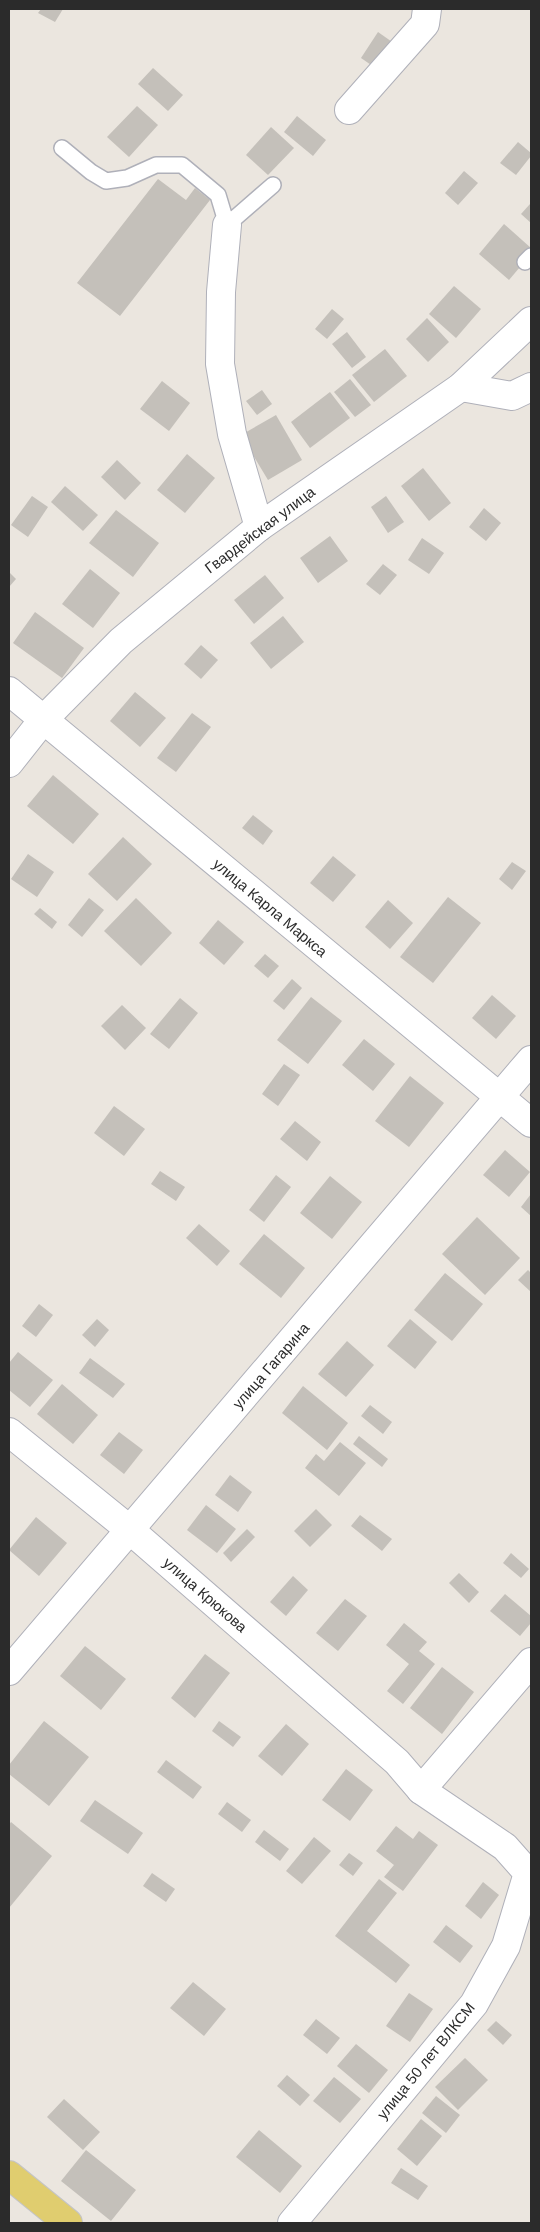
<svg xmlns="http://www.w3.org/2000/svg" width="540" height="2232" font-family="Arial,sans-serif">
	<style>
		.building { fill: #c4c0ba }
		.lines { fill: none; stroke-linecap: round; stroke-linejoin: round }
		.lane-casing { stroke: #afb0b9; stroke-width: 18 }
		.street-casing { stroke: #afb0b9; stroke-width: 30 }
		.secondary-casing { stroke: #afb0b9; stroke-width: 30 }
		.primary-casing { stroke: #c4c4c4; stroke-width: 30 }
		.lane { stroke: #fff; stroke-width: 15 }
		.street { stroke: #fff; stroke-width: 28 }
		.secondary { stroke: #fff; stroke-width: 28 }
		.primary { stroke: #e0cd6f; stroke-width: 28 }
		.labels { text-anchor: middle; stroke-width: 4.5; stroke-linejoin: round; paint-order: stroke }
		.street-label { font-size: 15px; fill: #2b2b2b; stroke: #fff }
	</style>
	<rect width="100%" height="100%" fill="#ebe6df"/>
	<g class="building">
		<polygon points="41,9 63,9 55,22 38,13"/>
		<polygon points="378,32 395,44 377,69 361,58"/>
		<polygon points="153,68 183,95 168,111 138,84"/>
		<polygon points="137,106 158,125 129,157 107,137"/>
		<polygon points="297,116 326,140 313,156 284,132"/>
		<polygon points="271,127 294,148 268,175 246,155"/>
		<polygon points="518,142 531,153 531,156 516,175 500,163"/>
		<polygon points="464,171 478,183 458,205 445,193"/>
		<polygon points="158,179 186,200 195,188 210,200 120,316 77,283"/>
		<polygon points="530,204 531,205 531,223 521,214"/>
		<polygon points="504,224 531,248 531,254 509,280 479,254"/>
		<polygon points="454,286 481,309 456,338 429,314"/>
		<polygon points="332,309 344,319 327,339 315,329"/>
		<polygon points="427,318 449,342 428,362 406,339"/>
		<polygon points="347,332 366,357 352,368 332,344"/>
		<polygon points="385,349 407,376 374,402 352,375"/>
		<polygon points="350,379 371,405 355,417 334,392"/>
		<polygon points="162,381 190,403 169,431 140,409"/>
		<polygon points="262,390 272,404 257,415 246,401"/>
		<polygon points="330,392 350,418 310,448 291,422"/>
		<polygon points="276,415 302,460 268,480 241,435"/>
		<polygon points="187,454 215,478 185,513 157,490"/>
		<polygon points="117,460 141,483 125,500 101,477"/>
		<polygon points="423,468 451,503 429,521 401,486"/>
		<polygon points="65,486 98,515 83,531 51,502"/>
		<polygon points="32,496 48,507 28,537 11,525"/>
		<polygon points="386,496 404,522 388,533 371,507"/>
		<polygon points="484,508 501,523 486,541 469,527"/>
		<polygon points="116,510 159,543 133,577 89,543"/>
		<polygon points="330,536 348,561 318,583 300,558"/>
		<polygon points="422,538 444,553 429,574 408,560"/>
		<polygon points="383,564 397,575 380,595 366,584"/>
		<polygon points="90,569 120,593 93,628 62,604"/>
		<polygon points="9,572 16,579 9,587"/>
		<polygon points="265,575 284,598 254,624 234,600"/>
		<polygon points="35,612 84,648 62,678 13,643"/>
		<polygon points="283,616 304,642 271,669 250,643"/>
		<polygon points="201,645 218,660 201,679 184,664"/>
		<polygon points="135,692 166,718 140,747 110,721"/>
		<polygon points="192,713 211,727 176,772 157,758"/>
		<polygon points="53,775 99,814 73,844 27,806"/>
		<polygon points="253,815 273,831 263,845 242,828"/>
		<polygon points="123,837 152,864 117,901 88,874"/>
		<polygon points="28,854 54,872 37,897 11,879"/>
		<polygon points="333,856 356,875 333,902 310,883"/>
		<polygon points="512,862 526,871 512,890 499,879"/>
		<polygon points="448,897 481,923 433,983 400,957"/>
		<polygon points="89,898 104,910 82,937 68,925"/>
		<polygon points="136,898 172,933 141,966 104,931"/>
		<polygon points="388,900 413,923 390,949 365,927"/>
		<polygon points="40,908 57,922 52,929 34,914"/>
		<polygon points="218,920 244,942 224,965 199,943"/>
		<polygon points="265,954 279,966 268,978 254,966"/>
		<polygon points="292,979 302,988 284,1010 273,1001"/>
		<polygon points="492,995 516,1016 496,1039 472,1018"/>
		<polygon points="311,997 342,1021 308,1064 277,1040"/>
		<polygon points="180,998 198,1013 169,1049 150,1034"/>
		<polygon points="122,1005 146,1028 125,1050 101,1026"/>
		<polygon points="364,1039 395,1064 373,1091 342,1065"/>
		<polygon points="284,1064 300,1075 278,1106 262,1094"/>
		<polygon points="410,1076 444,1103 409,1147 375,1121"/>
		<polygon points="114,1106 145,1129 124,1156 94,1133"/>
		<polygon points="295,1121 321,1142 307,1161 280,1139"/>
		<polygon points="505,1150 530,1172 509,1197 483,1175"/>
		<polygon points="160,1171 185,1187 176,1201 151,1184"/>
		<polygon points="276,1175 291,1187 264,1222 249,1210"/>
		<polygon points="330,1176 362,1202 332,1239 300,1213"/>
		<polygon points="531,1194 531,1216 521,1207"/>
		<polygon points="477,1217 520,1258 485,1295 442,1254"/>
		<polygon points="199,1224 230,1251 217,1266 186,1238"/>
		<polygon points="264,1234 305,1268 281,1298 239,1264"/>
		<polygon points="528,1270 531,1273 531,1292 518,1280"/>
		<polygon points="445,1273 483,1304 452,1341 414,1310"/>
		<polygon points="39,1304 53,1315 36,1337 22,1326"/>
		<polygon points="97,1319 109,1330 95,1347 82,1335"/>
		<polygon points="410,1319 437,1342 415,1369 387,1346"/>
		<polygon points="347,1341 374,1365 346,1397 318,1374"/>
		<polygon points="18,1352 53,1380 30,1407 9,1390 9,1363"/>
		<polygon points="90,1358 125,1384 113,1398 79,1373"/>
		<polygon points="62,1384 98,1415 73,1444 37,1414"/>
		<polygon points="303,1386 348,1423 327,1450 282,1413"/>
		<polygon points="370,1405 392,1422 383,1434 361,1416"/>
		<polygon points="119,1432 143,1450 124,1474 100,1455"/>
		<polygon points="359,1436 388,1459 382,1467 353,1444"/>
		<polygon points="340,1442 366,1463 339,1496 305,1468 316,1454 324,1461"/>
		<polygon points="230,1475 252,1492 238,1512 215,1495"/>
		<polygon points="206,1505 236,1529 217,1553 187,1530"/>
		<polygon points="316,1509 332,1525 310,1547 294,1531"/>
		<polygon points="360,1515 392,1539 382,1551 351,1526"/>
		<polygon points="36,1517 67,1543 39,1576 9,1550"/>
		<polygon points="247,1529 255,1537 231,1562 223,1553"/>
		<polygon points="511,1553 529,1569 521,1578 503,1563"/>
		<polygon points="459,1573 479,1592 469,1603 449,1583"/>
		<polygon points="293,1576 308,1590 286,1616 270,1602"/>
		<polygon points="505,1594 531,1616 531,1623 520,1636 490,1611"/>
		<polygon points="345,1599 367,1616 338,1651 316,1633"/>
		<polygon points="404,1623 427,1642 419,1651 435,1664 403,1704 387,1691 409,1664 386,1645"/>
		<polygon points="85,1646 126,1679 101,1710 60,1676"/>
		<polygon points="205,1654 230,1673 195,1718 171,1698"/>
		<polygon points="442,1667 474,1692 442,1734 410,1708"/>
		<polygon points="44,1721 89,1757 49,1806 9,1774 9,1765"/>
		<polygon points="219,1721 241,1737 233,1747 212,1731"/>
		<polygon points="286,1724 309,1744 282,1776 258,1756"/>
		<polygon points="166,1760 202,1787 193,1799 157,1772"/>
		<polygon points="346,1769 373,1790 350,1821 322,1800"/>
		<polygon points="95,1800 143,1833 128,1854 80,1821"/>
		<polygon points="227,1802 251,1820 242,1832 218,1814"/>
		<polygon points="11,1822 52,1856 9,1908 9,1825"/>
		<polygon points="396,1826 413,1839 419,1831 438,1845 403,1891 384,1877 394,1865 376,1851"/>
		<polygon points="264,1830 289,1849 280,1861 255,1842"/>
		<polygon points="314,1837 331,1851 302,1884 286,1871"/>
		<polygon points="349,1853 363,1863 353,1876 339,1865"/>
		<polygon points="152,1873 175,1889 166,1902 143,1886"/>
		<polygon points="379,1879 397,1893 367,1931 410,1965 396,1983 335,1936"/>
		<polygon points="483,1882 499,1895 481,1919 465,1906"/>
		<polygon points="446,1925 473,1946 460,1963 433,1942"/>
		<polygon points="193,1982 226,2009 204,2036 170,2008"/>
		<polygon points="409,1993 433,2009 410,2042 386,2026"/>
		<polygon points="316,2019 340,2038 327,2054 303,2035"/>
		<polygon points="496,2021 512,2035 503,2045 487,2030"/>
		<polygon points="356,2044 388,2070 369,2093 337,2066"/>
		<polygon points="465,2058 488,2080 458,2110 435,2087"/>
		<polygon points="287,2075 310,2095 300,2106 277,2086"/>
		<polygon points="334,2077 361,2099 340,2123 313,2101"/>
		<polygon points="436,2096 460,2115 446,2133 422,2113"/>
		<polygon points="64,2099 100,2132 83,2150 47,2117"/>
		<polygon points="421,2119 442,2136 417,2166 397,2149"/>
		<polygon points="259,2130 302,2166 280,2193 236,2157"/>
		<polygon points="86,2150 136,2190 111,2221 61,2181"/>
		<polygon points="401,2168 428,2186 418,2200 391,2183"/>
	</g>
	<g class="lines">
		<defs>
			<g id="lane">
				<polyline points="62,148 91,172 106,181 127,178 156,165 182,165 218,195 227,225 273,185"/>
				<polyline points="525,262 531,256"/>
			</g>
			<g id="street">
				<polyline points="349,110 425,24 427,9"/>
				<polyline points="227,225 221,292 220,364 232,434 259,527"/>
				<polyline points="461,387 512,396 531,387"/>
				<polyline points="9,691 531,1123"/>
				<polyline points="9,1432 130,1530 397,1762 421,1790 505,1847 528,1873 506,1946 474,2004 292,2223"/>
				<polyline points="9,1671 531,1060"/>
				<polyline points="421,1790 531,1662"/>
			</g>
			<polyline id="secondary" points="9,763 43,720 121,641 259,527 461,387 531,321"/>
			<polyline id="primary" points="9,2175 68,2223"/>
		</defs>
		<use href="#lane" class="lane-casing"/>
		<use href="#street" class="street-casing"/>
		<use href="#secondary" class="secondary-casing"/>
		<use href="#primary" class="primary-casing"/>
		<use href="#lane" class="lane"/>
		<use href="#street" class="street"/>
		<use href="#secondary" class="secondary"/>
		<use href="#primary" class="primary"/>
	</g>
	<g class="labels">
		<g class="street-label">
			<text transform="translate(260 530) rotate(-37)" y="5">Гвардейская улица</text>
			<text transform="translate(270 908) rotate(40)" y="5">улица Карла Маркса</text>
			<text transform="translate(271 1366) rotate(-49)" y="5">улица Гагарина</text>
			<text transform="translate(205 1595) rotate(41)" y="5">улица Крюкова</text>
			<text transform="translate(426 2061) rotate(-51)" y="5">улица 50 лет ВЛКСМ</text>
		</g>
	</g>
	<rect width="540" height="2232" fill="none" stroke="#2b2b2b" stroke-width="20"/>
</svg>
